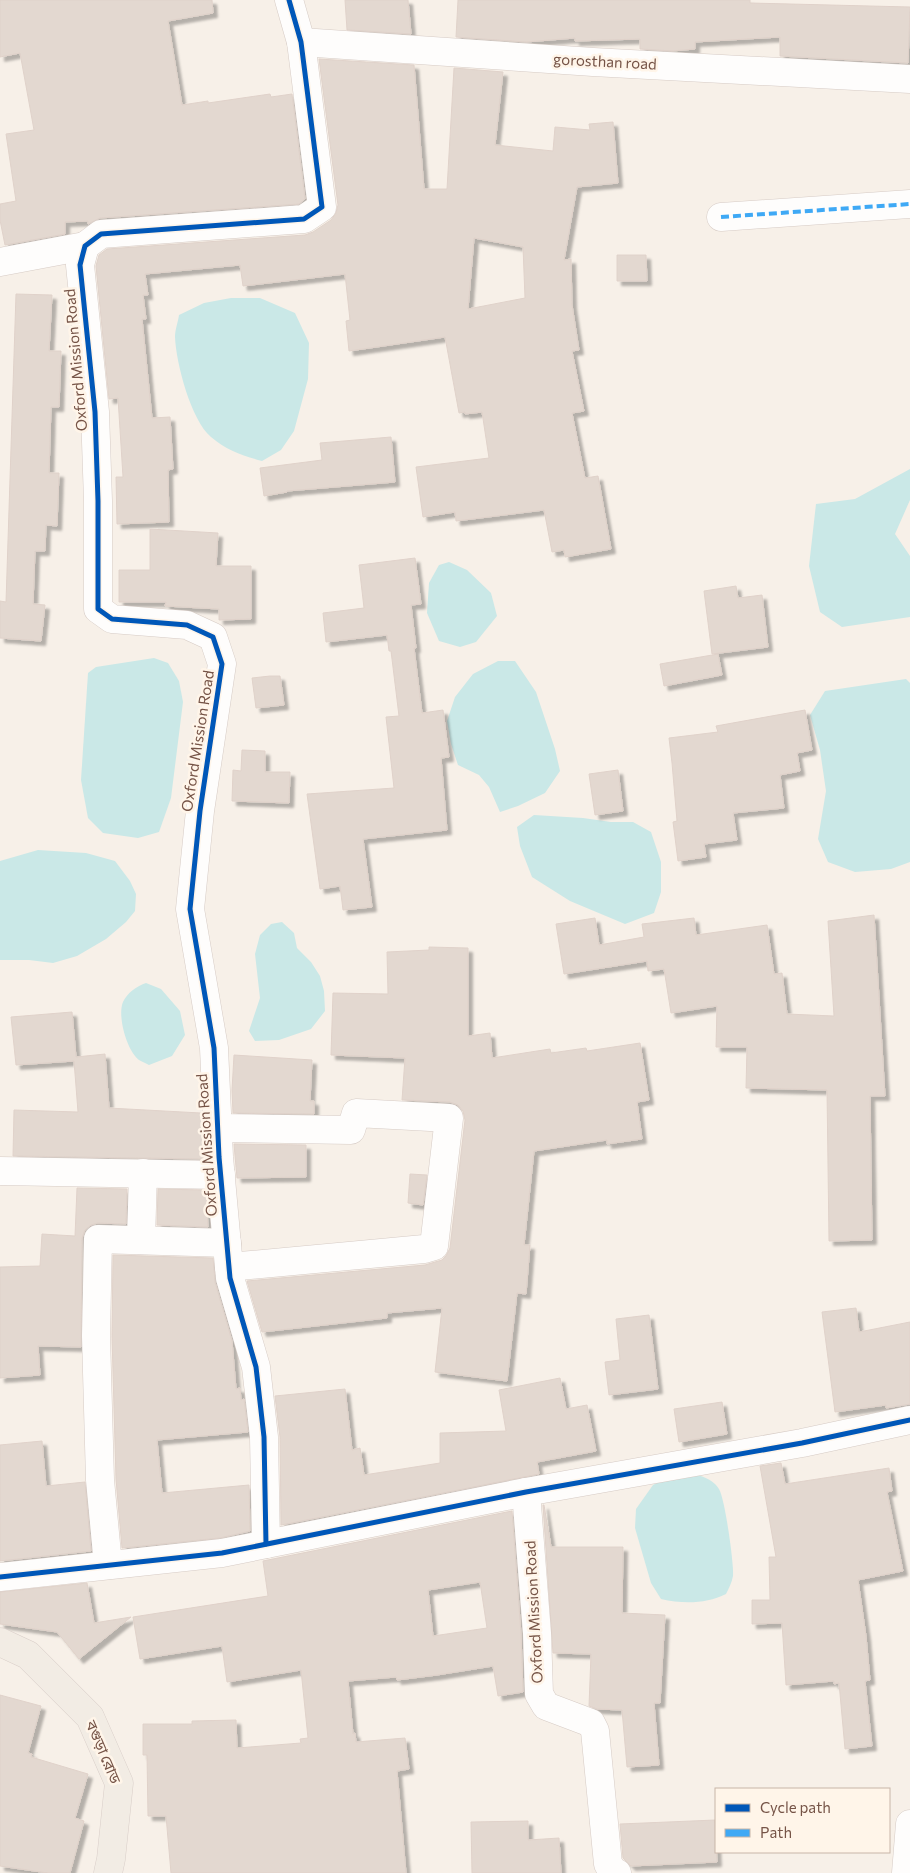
<svg xmlns="http://www.w3.org/2000/svg" width="910" height="1873" font-family="Commissioner,'Noto Sans Bengali',sans-serif">
	<style>
		.water { fill: #cae8e7 }
		.building { fill: #e3d8d0; stroke: #e0d2ca; fill-rule: evenodd; filter: url(#shadow) }
		.lines { fill: none; stroke-linecap: round; stroke-linejoin: round }
		.minor-casing { stroke: #d6cbc5; stroke-width: 29 }
		.major-casing { stroke: #d8cdc8; stroke-width: 29 }
		.minor { stroke: #fefdfc; stroke-width: 28 }
		.major { stroke: #f2ece4; stroke-width: 28 }
		.quiet { stroke: #3fa9f5; stroke-width: 4; stroke-dasharray: 8 4; stroke-linecap: butt }
		.cycleway-casing { stroke: #fff5e9; stroke-width: 8 }
		.cycleway { stroke: #0057b8; stroke-width: 5 }
		.labels { text-anchor: middle; stroke-width: 5; stroke-linejoin: round; paint-order: stroke }
		.street-label { font-size: 15px; fill: #765447; stroke: #fff5e9 }
	</style>
	<defs>
		<filter id="shadow"><feDropShadow dx="4.5" dy="4.5" stdDeviation="1" flood-color="#0004"/></filter>
	</defs>
	<rect width="100%" height="100%" fill="#f7f0e8"/>
	<g class="water">
		<path d="M231 298H260L295 313 309 343 308 379 294 431 281 450 262 461C243 456 226 450 211 437 191 420 176 363 175 337 175 330 178 322 179 315L204 303Z"/>
		<polygon points="910,469 910,500 895,534 910,556 910,617 842,627 820,612 809,566 816,504 855,499"/>
		<polygon points="449,562 467,570 491,593 497,616 476,642 460,647 439,641 427,613 429,583 439,565"/>
		<polygon points="154,658 168,663 179,681 183,702 171,798 159,832 138,838 103,833 88,818 81,780 88,673 96,667"/>
		<polygon points="498,661 515,661 536,692 555,749 560,771 545,793 518,806 500,812 489,787 479,775 458,765 451,744 447,721 455,697 473,674"/>
		<polygon points="906,679 910,683 910,862 891,869 855,872 828,862 818,839 826,791 820,750 810,715 825,691"/>
		<polygon points="534,815 583,818 611,822 633,822 651,832 661,862 661,892 654,913 625,924 570,901 532,877 520,846 517,827"/>
		<polygon points="38,850 86,853 115,861 130,881 136,894 135,911 126,922 106,939 77,956 53,963 29,960 0,960 0,861"/>
		<polygon points="282,922 294,933 297,948 311,962 320,976 324,991 325,1011 311,1029 279,1040 255,1041 249,1031 260,998 255,954 260,935 271,924"/>
		<path d="M146 983 161 989 180 1011 185 1035 172 1056 149 1065C146 1063 142 1062 139 1060 127 1051 117 1016 123 1002 127 993 137 986 146 983Z"/>
		<path d="M678 1472C692 1473 711 1476 719 1489 725 1499 734 1564 733 1576 732 1582 729 1588 726 1594 706 1604 683 1604 661 1599L651 1583 635 1528 636 1509 653 1485Z"/>
	</g>
	<g class="building">
		<polygon points="0,0 212,0 213,13 168,21 182,105 208,101 208,103 270,94 271,97 292,94 305,199 299,204 100,218 88,224 88,221 65,222 65,234 5,245 0,220 0,204 16,201 6,134 34,130 20,53 0,57"/>
		<polygon points="345,0 408,0 411,34 347,30"/>
		<polygon points="458,0 750,0 750,3 910,7 908,63 780,56 780,37 695,42 695,49 672,51 640,49 640,39 575,41 575,38 526,42 456,37"/>
		<path d="M319 59 414 65 424 189H447L454 68 503 72 495 145 553 151 555 127 590 130 589 124 613 122 618 183 577 187 564 260 571 259 572 305 579 350 572 351 584 411 572 413 585 478 598 476 611 549 565 557 564 550 552 552 544 510 456 521 455 512 423 517 416 467 489 458 482 412 465 414V412L459 413 445 337 349 351 346 321 350 320 345 274 243 286 240 265 145 274 148 295H143L146 319H142L152 418 170 417 173 469 168 470 169 522 117 524 116 477H123L118 398 109 399 96 266 99 255 107 249 305 235 313 232 331 220 336 213 338 205ZM474 238 523 247 525 298 468 309Z"/>
		<polygon points="617,255 646,255 647,281 617,281"/>
		<polygon points="16,294 52,295 49,351 61,351 59,407 51,407 49,473 59,473 57,526 46,525 45,551 35,551 33,604 45,605 41,641 0,638 0,601 6,602"/>
		<polygon points="391,437 395,482 287,491 287,492 264,496 260,468 322,460 320,443"/>
		<polygon points="150,529 218,533 216,566 251,566 251,619 219,620 219,609 165,606 166,602 119,602 119,570 150,570"/>
		<polygon points="415,558 421,604 411,605 416,648 414,648 422,713 443,710 449,757 441,758 447,830 363,839 372,907 343,910 340,886 320,889 307,794 394,788 386,717 399,716 391,651 389,651 387,635 326,642 323,613 364,608 359,565"/>
		<polygon points="736,586 738,598 762,595 768,647 712,654 704,591"/>
		<polygon points="718,654 722,675 664,686 660,664"/>
		<polygon points="270,676 280,676 284,705 256,708 252,678"/>
		<polygon points="805,710 812,750 797,753 800,771 780,775 784,808 733,813 737,840 704,844 706,857 678,861 673,822 677,821 672,763 669,738 718,732 716,726"/>
		<polygon points="242,750 265,751 265,772 290,772 289,803 232,801 233,770 241,771"/>
		<polygon points="618,770 623,811 595,815 589,774"/>
		<polygon points="874,915 885,1096 870,1096 872,1240 829,1241 827,1090 746,1088 747,1047 716,1047 717,1006 671,1013 664,969 648,971 647,961 564,974 556,924 595,918 599,945 644,937 642,924 694,918 696,935 767,925 774,974 782,973 787,1014 834,1016 828,921"/>
		<polygon points="429,947 468,948 468,1036 490,1033 492,1058 550,1049 551,1053 586,1048 587,1051 640,1043 649,1100 637,1102 642,1139 607,1144 607,1140 534,1151 524,1245 530,1245 526,1294 517,1293 507,1381 435,1372 442,1308 387,1313 387,1318 262,1332 247,1281 425,1265 442,1260 446,1256 450,1248 465,1120 463,1111 458,1105 450,1102 402,1100 405,1058 331,1055 333,993 388,994 387,952 429,950"/>
		<polygon points="72,1012 76,1057 105,1054 109,1108 201,1113 204,1159 13,1156 14,1110 78,1112 74,1061 16,1065 11,1017"/>
		<polygon points="234,1055 312,1060 310,1101 314,1101 314,1114 233,1113 232,1090"/>
		<polygon points="234,1144 306,1145 306,1177 237,1178"/>
		<polygon points="410,1174 427,1175 423,1205 408,1203"/>
		<polygon points="77,1188 127,1189 126,1224 98,1223 91,1225 85,1230 82,1238 81,1347 38,1346 40,1375 0,1378 0,1267 40,1266 42,1234 75,1236"/>
		<polygon points="158,1189 206,1190 208,1227 157,1225"/>
		<polygon points="113,1255 213,1258 215,1282 232,1341 236,1389 240,1388 241,1400 244,1399 248,1432 157,1440 162,1493 249,1485 250,1531 220,1538 122,1548 116,1479 112,1336"/>
		<polygon points="856,1308 859,1332 910,1322 910,1404 886,1408 886,1405 835,1412 822,1312"/>
		<polygon points="649,1315 658,1389 609,1395 605,1362 620,1360 616,1319"/>
		<polygon points="560,1378 566,1409 587,1405 596,1451 537,1462 539,1474 281,1525 280,1437 275,1396 345,1389 352,1450 360,1448 364,1475 440,1463 440,1433 506,1431 499,1390"/>
		<polygon points="722,1402 727,1434 679,1442 674,1409"/>
		<polygon points="42,1441 46,1486 85,1482 91,1551 0,1561 0,1445"/>
		<polygon points="781,1463 785,1484 889,1468 892,1491 887,1492 903,1571 858,1580 866,1636 870,1680 865,1681 872,1746 845,1749 839,1683 834,1684 834,1681 786,1685 782,1623 752,1624 752,1600 770,1600 769,1557 776,1557 760,1466"/>
		<polygon points="543,1505 544,1505 551,1547 623,1547 622,1613 665,1615 660,1703 654,1703 659,1765 627,1767 622,1710 597,1709 589,1706 591,1654 553,1653"/>
		<path d="M512 1511 521 1634 523 1692 498 1696 493 1666 437 1675 397 1680 396 1677 348 1681 353 1734 355 1733 356 1742 405 1738 409 1769 397 1771 406 1873H171L166 1816H148L147 1755H143V1724H192V1721L236 1720 237 1748 301 1743 300 1739 308 1738 301 1670 227 1682 222 1646 140 1659 133 1617 268 1596 263 1561ZM480 1582 487 1628 433 1636 428 1590Z"/>
		<polygon points="87,1583 94,1623 131,1617 79,1659 57,1632 0,1624 0,1592"/>
		<polygon points="0,1695 41,1706 28,1753 32,1754 31,1757 88,1774 75,1818 84,1821 70,1873 48,1873 0,1866"/>
		<polygon points="715,1820 717,1862 631,1866 623,1858 620,1824"/>
		<polygon points="528,1821 528,1840 559,1838 561,1873 472,1873 471,1822"/>
	</g>
	<g class="lines">
		<defs>
			<g id="minor">
				<polyline points="301,42 593,62 910,79"/>
				<polyline points="721,217 910,204"/>
				<polyline points="0,262 85,246"/>
				<polyline points="218,1128 351,1130 356,1113 449,1118 434,1246 424,1249 229,1267"/>
				<polyline points="0,1171 221,1175"/>
				<polyline points="141,1240 143,1173"/>
				<polyline points="526,1492 537,1633 539,1694 546,1706 591,1723 595,1731 608,1864 613,1871 617,1873"/>
				<polyline points="266,1544 264,1437 256,1367 230,1278 219,1157 214,1048 190,909 200,811 222,664 213,637 187,625 112,619 98,609 98,501 95,412 80,265 85,246 101,234 304,219 322,207 301,42 289,0"/>
				<polyline points="108,1565 100,1480 96,1336 98,1239 227,1243"/>
				<polyline points="0,1577 222,1553 526,1492 802,1443 910,1420"/>
				<polyline points="906,1873 910,1824"/>
			</g>
			<polyline id="major" points="0,1642 28,1655 90,1717 119,1783 111,1859 108,1873"/>
		</defs>
		<use href="#minor" class="minor-casing"/>
		<use href="#major" class="major-casing"/>
		<use href="#minor" class="minor"/>
		<use href="#major" class="major"/>
		<polyline class="quiet" points="721,217 910,204"/>
		<defs>
			<g id="cycleway">
				<polyline points="266,1544 264,1437 256,1367 230,1278 219,1157 214,1048 190,909 200,811 222,664 213,637 187,625 112,619 98,609 98,501 95,412 80,265 85,246 101,234 304,219 322,207 301,42 289,0"/>
				<polyline points="0,1577 222,1553 526,1492 802,1443 910,1420"/>
			</g>
		</defs>
		<use href="#cycleway" class="cycleway-casing"/>
		<use href="#cycleway" class="cycleway"/>
	</g>
	<g class="labels">
		<g class="street-label">
			<text transform="translate(605 62) rotate(3)" y="5">gorosthan road</text>
			<text transform="translate(76 360) rotate(-95)" y="5">Oxford Mission Road</text>
			<text transform="translate(198 741) rotate(-81)" y="5">Oxford Mission Road</text>
			<text transform="translate(207 1145) rotate(-94)" y="5">Oxford Mission Road</text>
			<text transform="translate(534 1612) rotate(-93)" y="5">Oxford Mission Road</text>
			<text transform="translate(103 1752) rotate(67)" y="5">বগুড়া রোড</text>
		</g>
	</g>
	<rect x="715" y="1788" width="175" height="65" fill="#fff5e9" stroke="#c8b5a8"/>
	<rect x="725" y="1804" width="25" height="8" fill="#0057b8" stroke="#c8b5a8"/>
	<text x="760" y="1813" font-size="15" fill="#765447">Cycle path</text>
	<rect x="725" y="1829" width="25" height="8" fill="#3fa9f5" stroke="#c8b5a8"/>
	<text x="760" y="1838" font-size="15" fill="#765447">Path</text>
</svg>
